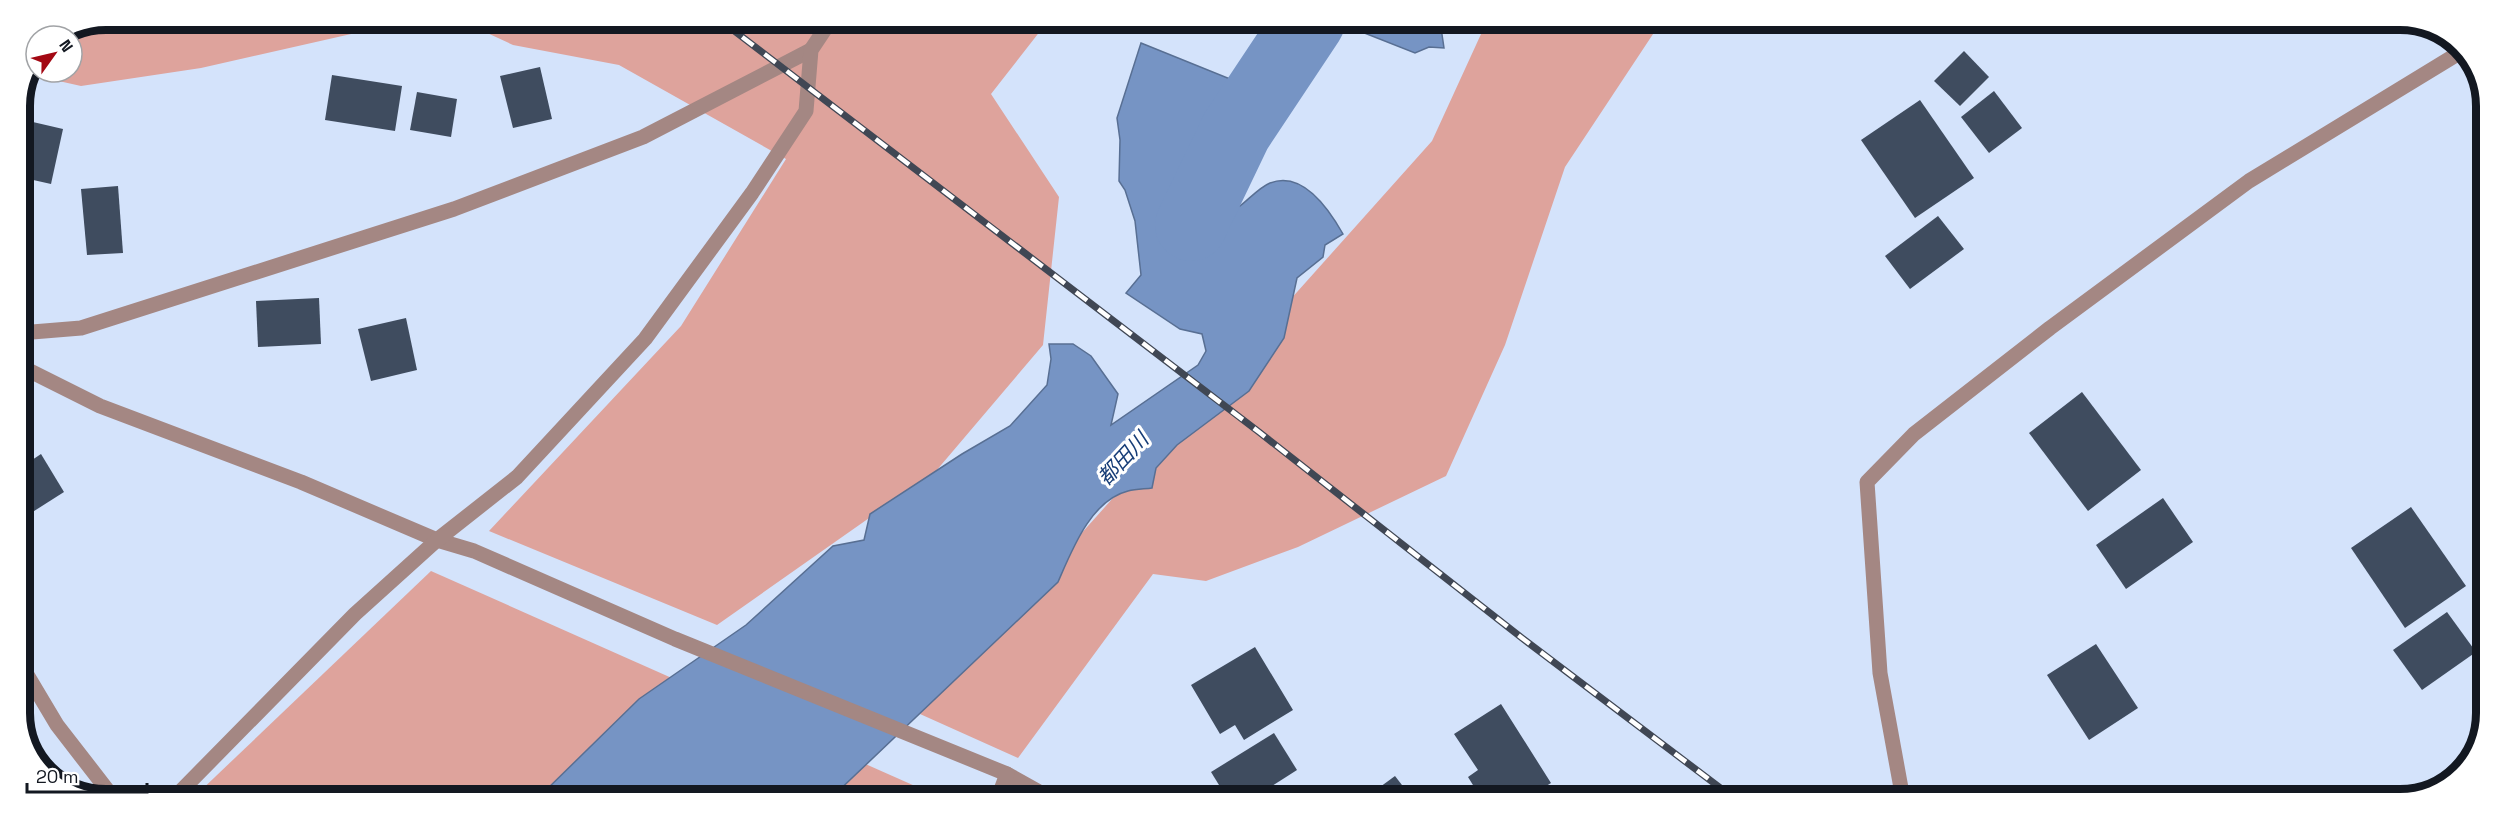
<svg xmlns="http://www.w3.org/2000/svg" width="2506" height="819" font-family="'Space Grotesk','Noto Sans JP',sans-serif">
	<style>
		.green { fill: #dea39c }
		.water { fill: #7694c4; stroke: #586f93; stroke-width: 1.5 }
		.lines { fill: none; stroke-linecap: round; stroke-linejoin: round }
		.river { stroke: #7694c4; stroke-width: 72 }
		.building { fill: #3f4c5f }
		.minor { stroke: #a48783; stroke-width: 15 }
		.rail-casing { stroke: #404754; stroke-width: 7 }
		.rail { stroke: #fff; stroke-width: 4.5; stroke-dasharray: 14; stroke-linecap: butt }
		.labels { text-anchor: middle; stroke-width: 6; stroke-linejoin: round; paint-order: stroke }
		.water-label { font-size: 21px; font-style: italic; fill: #173d77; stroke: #fff }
		.rim { fill: none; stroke: #131821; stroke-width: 8 }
	</style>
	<rect width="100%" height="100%" fill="#d4e3fb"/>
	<g class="green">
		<polygon points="106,20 413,20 201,68 81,86 32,75 36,66 36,72 72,72 72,36 66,36"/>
		<polygon points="459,20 1048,21 991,94 1059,197 1043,345 936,471 717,625 489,531 681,326 786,159 619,65 513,45"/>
		<polygon points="1487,21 1661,22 1565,167 1505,345 1446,476 1298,547 1206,581 1153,574 1018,758 920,714 1432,141"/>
		<polygon points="431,571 942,798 194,797"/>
	</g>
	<g class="water">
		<polygon points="1334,21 1440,21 1444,48 1429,47 1415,53"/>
		<path d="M1141 43 1240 83C1239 117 1233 153 1221 186L1240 206C1249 199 1260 187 1270 183 1303 170 1330 211 1343 234L1325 245 1323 257 1297 278 1284 338 1249 391 1177 445 1156 468 1152 488C1145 489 1136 489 1128 491 1091 500 1072 550 1058 582L832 797H539L639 699 746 625 833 546 864 540 870 514 962 454 1010 426 1047 385 1051 359 1049 344H1073L1091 356 1118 394 1111 425 1198 365 1206 351 1202 334 1180 329 1126 293 1141 275 1135 221 1125 190 1119 181 1120 140 1117 118Z"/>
	</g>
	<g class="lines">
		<polyline class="river" points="1191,225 1236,131 1309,21"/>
	</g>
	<g class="building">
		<polygon points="1964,51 1989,77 1960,106 1934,81"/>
		<polygon points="540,67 552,119 513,128 500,76"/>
		<polygon points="332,75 402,86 395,131 325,120"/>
		<polygon points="1994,91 2022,128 1989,153 1961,117"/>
		<polygon points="417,92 457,99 451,137 410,130"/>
		<polygon points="1920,100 1974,178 1915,218 1861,140"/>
		<polygon points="20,119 63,129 51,184 20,177"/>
		<polygon points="118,186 123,253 87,255 81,189"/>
		<polygon points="1938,216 1964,249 1910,289 1885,256"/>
		<polygon points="319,298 321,344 258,347 256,301"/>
		<polygon points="406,318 417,370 371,381 358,329"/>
		<polygon points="2082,392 2141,470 2088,511 2029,433"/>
		<polygon points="41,454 64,492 20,520 20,468"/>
		<polygon points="2163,498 2193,542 2126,589 2096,545"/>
		<polygon points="2411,507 2466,586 2405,628 2351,548"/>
		<polygon points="2447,612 2476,652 2422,690 2393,650"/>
		<polygon points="2096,644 2138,708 2089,740 2047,675"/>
		<polygon points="1255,647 1293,710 1244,740 1235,725 1220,734 1191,685"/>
		<polygon points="1501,704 1551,783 1527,798 1481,798 1468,777 1478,770 1454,734"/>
		<polygon points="1274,733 1297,770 1253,798 1227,798 1211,772"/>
		<polygon points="1395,776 1412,798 1365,798"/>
	</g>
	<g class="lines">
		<g class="minor">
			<polyline points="20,333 81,328 454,209 643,137 811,50"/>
			<polyline points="20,366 100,406 301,482 437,540 474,551 675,639 1007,774 1050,798"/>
			<polyline points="20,663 57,725 112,796"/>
			<polyline points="175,797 355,614 437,540 517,477 645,339 752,193 806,111 811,50 831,20"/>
			<polyline points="998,798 1007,774"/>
			<polyline points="1903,799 1880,673 1867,482 1914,434 2050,328 2249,181 2464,50"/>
		</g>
		<defs>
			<polyline id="rail" points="720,20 1259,432 1522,638 1735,799"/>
		</defs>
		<use href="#rail" class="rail-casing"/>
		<use href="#rail" class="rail"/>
	</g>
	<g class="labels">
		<g class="water-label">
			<text transform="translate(1123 459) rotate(-47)" y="7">都田川</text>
		</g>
	</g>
	<path d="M0 0H2506V819H0ZM106 30H2400A76 76 0 0 1 2476 106V713A76 76 0 0 1 2400 789H106A76 76 0 0 1 30 713V106A76 76 0 0 1 106 30Z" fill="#fff" fill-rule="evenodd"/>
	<path class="rim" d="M106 30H2400A76 76 0 0 1 2476 106V713A76 76 0 0 1 2400 789H106A76 76 0 0 1 30 713V106A76 76 0 0 1 106 30Z"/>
	<g transform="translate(54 54) rotate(56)"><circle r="28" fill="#ffffff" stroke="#a1a3a6" stroke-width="1.5"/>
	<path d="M0-4.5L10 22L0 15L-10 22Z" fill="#a30813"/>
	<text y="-9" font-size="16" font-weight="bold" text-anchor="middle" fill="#131821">N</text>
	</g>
	<path d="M27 783v9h120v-9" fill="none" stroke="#131821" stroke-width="3"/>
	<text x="36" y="783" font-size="18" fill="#131821" stroke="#ffffff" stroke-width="4.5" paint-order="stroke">20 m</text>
</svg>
